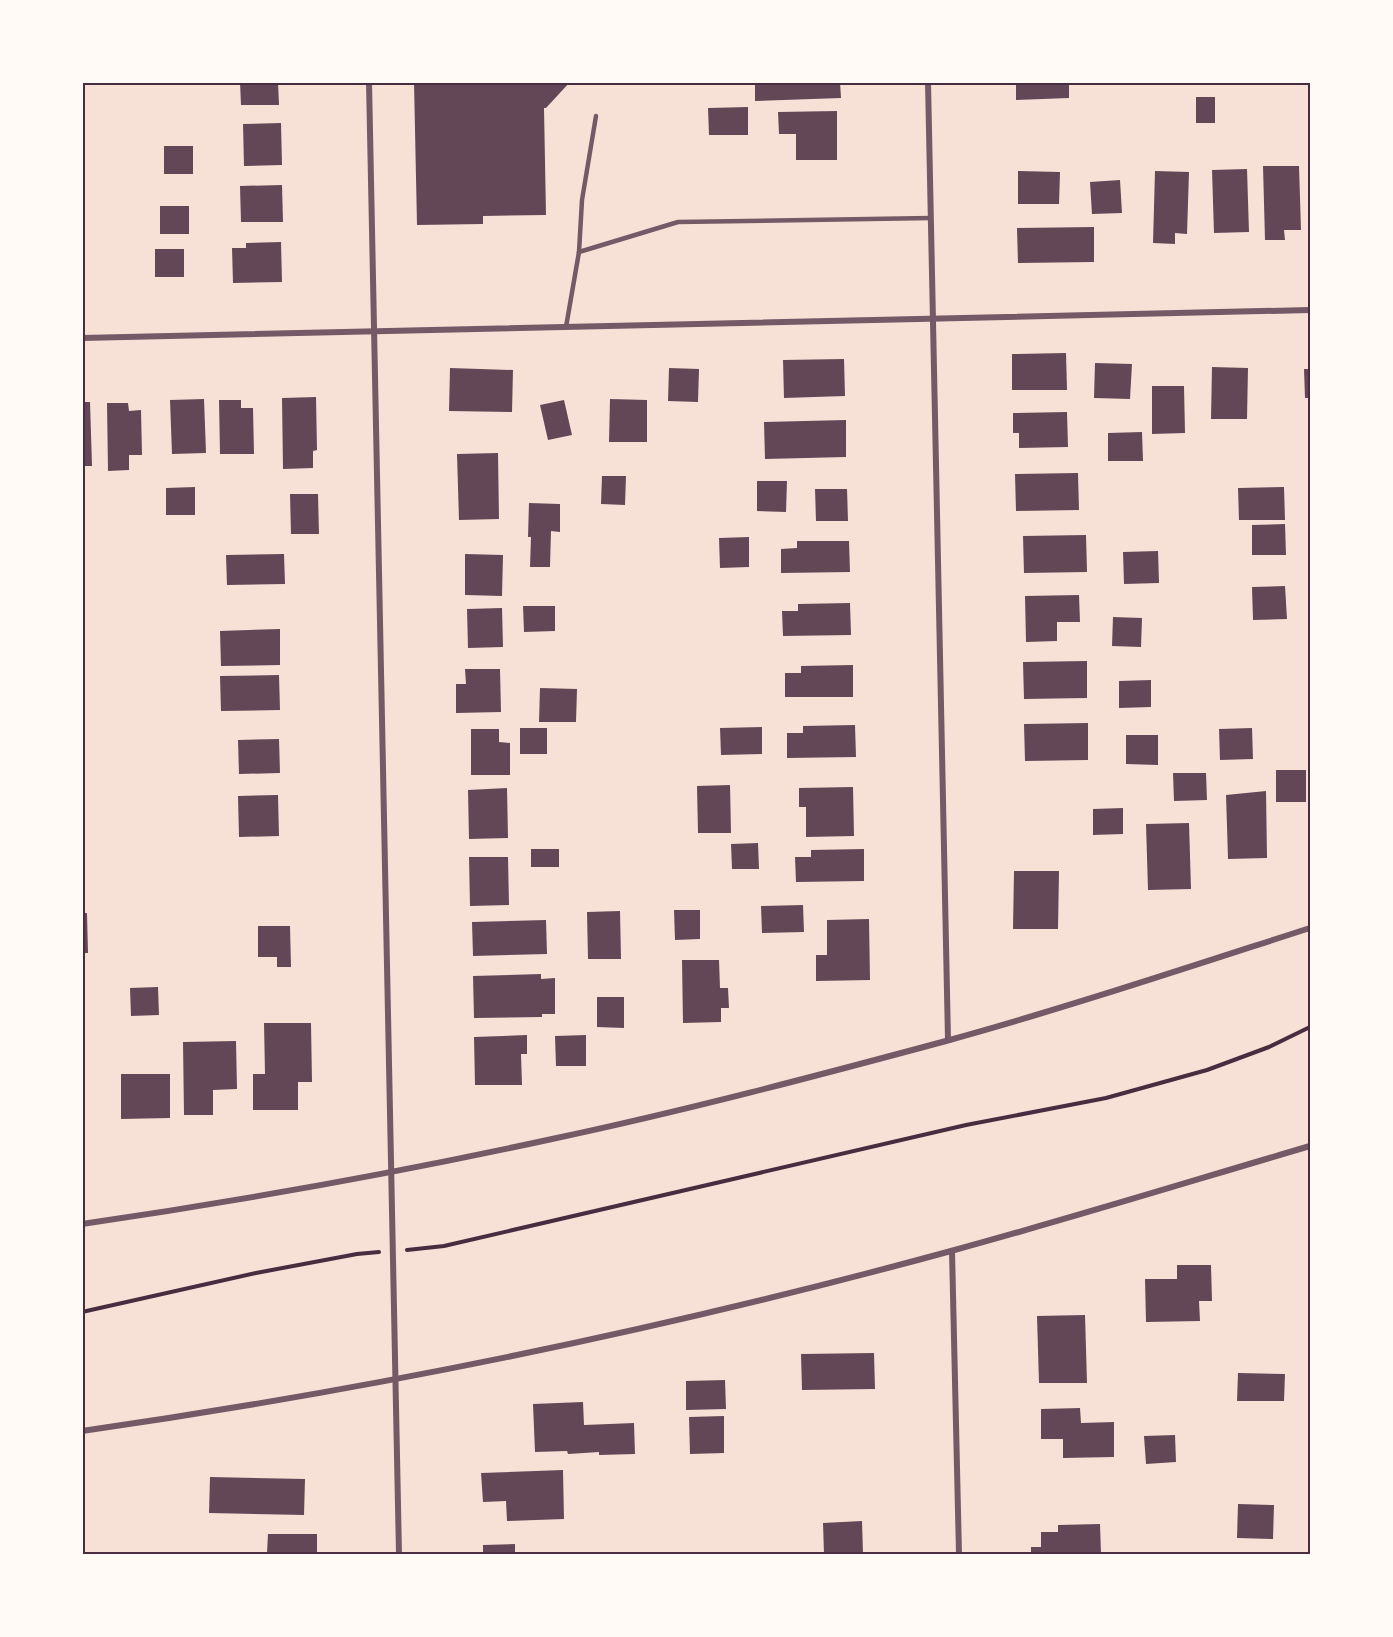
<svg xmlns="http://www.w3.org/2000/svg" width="1393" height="1637" font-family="Signika,sans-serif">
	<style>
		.building { fill: #644757 }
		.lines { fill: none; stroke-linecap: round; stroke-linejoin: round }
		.path { stroke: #4a2c40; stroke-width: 4 }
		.service { stroke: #755966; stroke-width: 4.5 }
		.minor { stroke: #755966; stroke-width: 6 }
		.neatline { fill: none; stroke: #4a2c40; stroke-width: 2 }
	</style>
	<rect width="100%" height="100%" fill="#f7e1d7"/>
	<g class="building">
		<polygon points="240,82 278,82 279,105 241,105"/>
		<polygon points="414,82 570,82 546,108 544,108 546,215 483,216 483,224 417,225"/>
		<polygon points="755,82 840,82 841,98 755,101"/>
		<polygon points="1016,82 1069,82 1069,98 1016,100"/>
		<rect x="1196" y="97" width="19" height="26"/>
		<polygon points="748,107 748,135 709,135 708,108"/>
		<polygon points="837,111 837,160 796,160 796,134 779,134 778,112"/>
		<polygon points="281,123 282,165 244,166 243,124"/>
		<rect x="164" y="146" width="29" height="28"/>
		<polygon points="1263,166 1299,166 1301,230 1284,230 1285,240 1265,240"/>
		<polygon points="1247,169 1249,232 1214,233 1212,170"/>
		<polygon points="1018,171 1060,172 1059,204 1018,204"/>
		<polygon points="1155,171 1189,172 1187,234 1175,233 1175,244 1153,243"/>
		<polygon points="1120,180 1122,213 1092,214 1090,182"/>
		<polygon points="282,185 283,222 241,222 240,186"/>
		<rect x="160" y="206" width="29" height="28"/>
		<polygon points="1094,227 1094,262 1018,263 1017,228"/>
		<polygon points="281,242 282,282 233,283 232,248 246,248 246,243"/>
		<rect x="155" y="249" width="29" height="28"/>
		<polygon points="1066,353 1067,390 1012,390 1012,354"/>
		<polygon points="844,359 845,396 784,398 783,360"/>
		<polygon points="1095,363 1132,364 1130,399 1094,398"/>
		<polygon points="1212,367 1248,368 1247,419 1211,419"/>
		<polygon points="450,368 513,370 512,412 449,411"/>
		<polygon points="669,368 699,369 698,402 668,401"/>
		<polygon points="1304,369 1310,369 1310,398 1305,398"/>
		<polygon points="1152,386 1184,386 1185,433 1152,434"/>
		<polygon points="316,397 317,450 313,451 313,468 283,469 282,398"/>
		<polygon points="204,399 206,453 172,454 170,400"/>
		<polygon points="610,399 647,400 647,442 609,442"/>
		<polygon points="219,400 241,400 241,408 253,408 254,454 220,454"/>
		<polygon points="564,400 572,435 548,440 540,405"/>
		<polygon points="82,402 90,402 92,466 82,466"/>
		<polygon points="107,403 128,403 129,411 141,410 142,455 129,455 129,470 108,471"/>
		<polygon points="1067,412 1068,447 1019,448 1019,433 1013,433 1013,413"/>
		<polygon points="846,420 846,457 765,459 764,422"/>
		<polygon points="1142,432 1143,461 1108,461 1108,433"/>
		<polygon points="498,453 499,519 459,520 457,454"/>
		<polygon points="1078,473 1079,510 1016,511 1015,474"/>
		<polygon points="602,476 626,476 625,505 601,504"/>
		<polygon points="757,481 787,481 786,512 757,511"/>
		<polygon points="195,487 195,515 166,515 166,488"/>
		<polygon points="1284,487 1285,520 1239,520 1238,488"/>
		<polygon points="815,489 847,489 848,521 816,521"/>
		<polygon points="290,494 318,494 319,534 291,534"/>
		<polygon points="529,503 560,504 560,532 551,531 550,567 530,567 531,537 528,537"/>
		<polygon points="1285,524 1286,555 1252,555 1252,525"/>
		<polygon points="1086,535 1087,572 1024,573 1023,536"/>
		<polygon points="749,537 749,567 720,568 719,538"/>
		<polygon points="797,541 849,541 850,572 781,573 781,549 797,548"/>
		<polygon points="1158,551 1159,583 1124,584 1123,552"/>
		<polygon points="284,554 285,584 227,585 226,555"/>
		<polygon points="465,554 503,555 502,596 465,595"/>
		<polygon points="1285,586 1287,619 1253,620 1252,587"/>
		<polygon points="1079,595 1080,622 1057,622 1057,641 1026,642 1025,596"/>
		<polygon points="850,603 851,635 783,636 782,611 798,611 798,604"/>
		<polygon points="523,606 555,606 555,631 524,632"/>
		<polygon points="502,608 503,647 468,648 467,609"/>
		<polygon points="1113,617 1142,618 1141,647 1112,646"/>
		<polygon points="280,629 280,665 221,666 220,631"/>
		<polygon points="1087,661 1087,698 1024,699 1023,662"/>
		<polygon points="853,665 853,697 785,697 785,673 801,673 801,666"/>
		<polygon points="465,669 500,669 501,712 456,713 456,684 466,684"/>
		<polygon points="279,675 280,710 221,711 220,676"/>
		<polygon points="1151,680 1151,707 1119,708 1119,681"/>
		<polygon points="540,688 577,689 576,722 539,722"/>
		<polygon points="1088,723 1088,760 1025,761 1024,724"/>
		<polygon points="855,725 856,757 787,758 787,733 803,733 803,726"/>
		<polygon points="762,727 762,754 721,755 720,728"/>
		<rect x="520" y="728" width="27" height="26"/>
		<polygon points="1252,728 1253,759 1220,760 1219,729"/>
		<polygon points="471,729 499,729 499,742 510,743 510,775 471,775"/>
		<polygon points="1126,735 1158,735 1158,765 1126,764"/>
		<polygon points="279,739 280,773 239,774 238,740"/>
		<rect x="1276" y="770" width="30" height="32"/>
		<polygon points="1173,773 1206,773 1207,800 1174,801"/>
		<polygon points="730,785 731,833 698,833 697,786"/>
		<polygon points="853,787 854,836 806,837 806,807 799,807 799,788"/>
		<polygon points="507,788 508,838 469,839 468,790"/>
		<polygon points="1266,791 1267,858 1228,859 1226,795"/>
		<polygon points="278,795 279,836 239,837 238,796"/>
		<polygon points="1123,808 1123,834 1093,835 1093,809"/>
		<polygon points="1189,823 1191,889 1148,890 1146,824"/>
		<polygon points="758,843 759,869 732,869 731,844"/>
		<rect x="531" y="849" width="28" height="18"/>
		<polygon points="864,849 864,881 796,882 795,857 811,857 811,850"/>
		<polygon points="469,857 508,857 509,905 470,906"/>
		<polygon points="1014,871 1059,871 1058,929 1013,929"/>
		<polygon points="803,905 804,932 762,933 761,906"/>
		<polygon points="674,910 700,910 700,939 675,940"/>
		<polygon points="620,911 621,959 588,959 587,912"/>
		<polygon points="82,913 87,913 88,953 82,953"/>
		<polygon points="869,919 870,980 816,981 816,955 827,955 827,920"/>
		<polygon points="546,920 547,954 473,956 472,922"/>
		<polygon points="258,926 290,926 291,967 277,967 277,957 258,957"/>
		<polygon points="682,960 719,960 720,988 728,988 729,1008 721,1008 721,1022 683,1023"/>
		<polygon points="541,974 541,979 555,978 555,1014 542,1014 542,1017 474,1018 473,976"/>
		<polygon points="158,987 159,1015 131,1016 130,988"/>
		<polygon points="597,997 624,997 624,1028 597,1027"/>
		<polygon points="264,1023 311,1023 312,1082 298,1082 298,1110 253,1110 253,1074 265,1074"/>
		<polygon points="527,1035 527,1054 521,1054 522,1085 475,1085 474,1037"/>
		<polygon points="586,1035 586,1066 556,1066 555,1036"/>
		<polygon points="236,1041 237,1089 213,1090 213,1115 184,1115 183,1042"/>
		<polygon points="121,1074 170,1074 170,1118 121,1119"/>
		<polygon points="1177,1265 1211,1265 1212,1301 1199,1301 1200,1321 1146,1322 1145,1279 1177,1279"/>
		<polygon points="1085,1315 1087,1383 1039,1383 1037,1316"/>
		<polygon points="874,1353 875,1389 802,1390 801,1354"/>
		<polygon points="1238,1373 1285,1374 1284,1401 1237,1401"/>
		<polygon points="725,1380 726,1409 686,1410 686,1381"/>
		<polygon points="583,1402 584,1425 634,1423 635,1454 599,1455 599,1452 568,1454 567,1451 535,1452 533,1404"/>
		<polygon points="1080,1408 1081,1423 1114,1422 1114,1457 1063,1458 1063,1439 1041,1439 1041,1409"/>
		<polygon points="724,1416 724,1453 690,1454 689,1417"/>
		<polygon points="1175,1435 1176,1462 1146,1464 1144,1436"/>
		<polygon points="563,1470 564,1519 507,1521 506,1501 483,1502 481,1473"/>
		<polygon points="210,1477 305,1479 304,1515 209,1513"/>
		<polygon points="1238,1504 1274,1505 1273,1539 1237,1538"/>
		<polygon points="862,1521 863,1554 824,1554 823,1523"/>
		<polygon points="1100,1524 1101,1554 1031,1554 1031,1547 1041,1547 1041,1532 1058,1532 1058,1525"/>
		<polygon points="268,1534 317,1534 317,1554 267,1553"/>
		<polygon points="515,1544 515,1554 483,1554 483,1545"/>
	</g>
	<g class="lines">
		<g class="path">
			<polyline points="407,1250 444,1246 966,1125 1106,1098 1207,1070 1269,1047 1310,1027"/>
			<polyline points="82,1312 256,1273 357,1254 379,1252"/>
		</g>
		<g class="service">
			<polyline points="579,252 678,222 931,218"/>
			<polyline points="566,327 579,252 582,200 596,116"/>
		</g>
		<g class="minor">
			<polyline points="369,82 399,1554"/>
			<polyline points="928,82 948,1040"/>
			<polyline points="82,338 1310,310"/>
			<path d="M82 1224C240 1201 396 1173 552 1139 684 1111 816 1076 946 1041 1069 1007 1189 967 1310 928"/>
			<polyline points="952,1251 959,1554"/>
			<path d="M82 1431C375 1389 666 1329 951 1251 1072 1218 1191 1181 1310 1146"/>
		</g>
	</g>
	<rect width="1393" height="1637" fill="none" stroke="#fffaf5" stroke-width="168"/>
	<rect x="84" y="84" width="1225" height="1469" class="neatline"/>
</svg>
